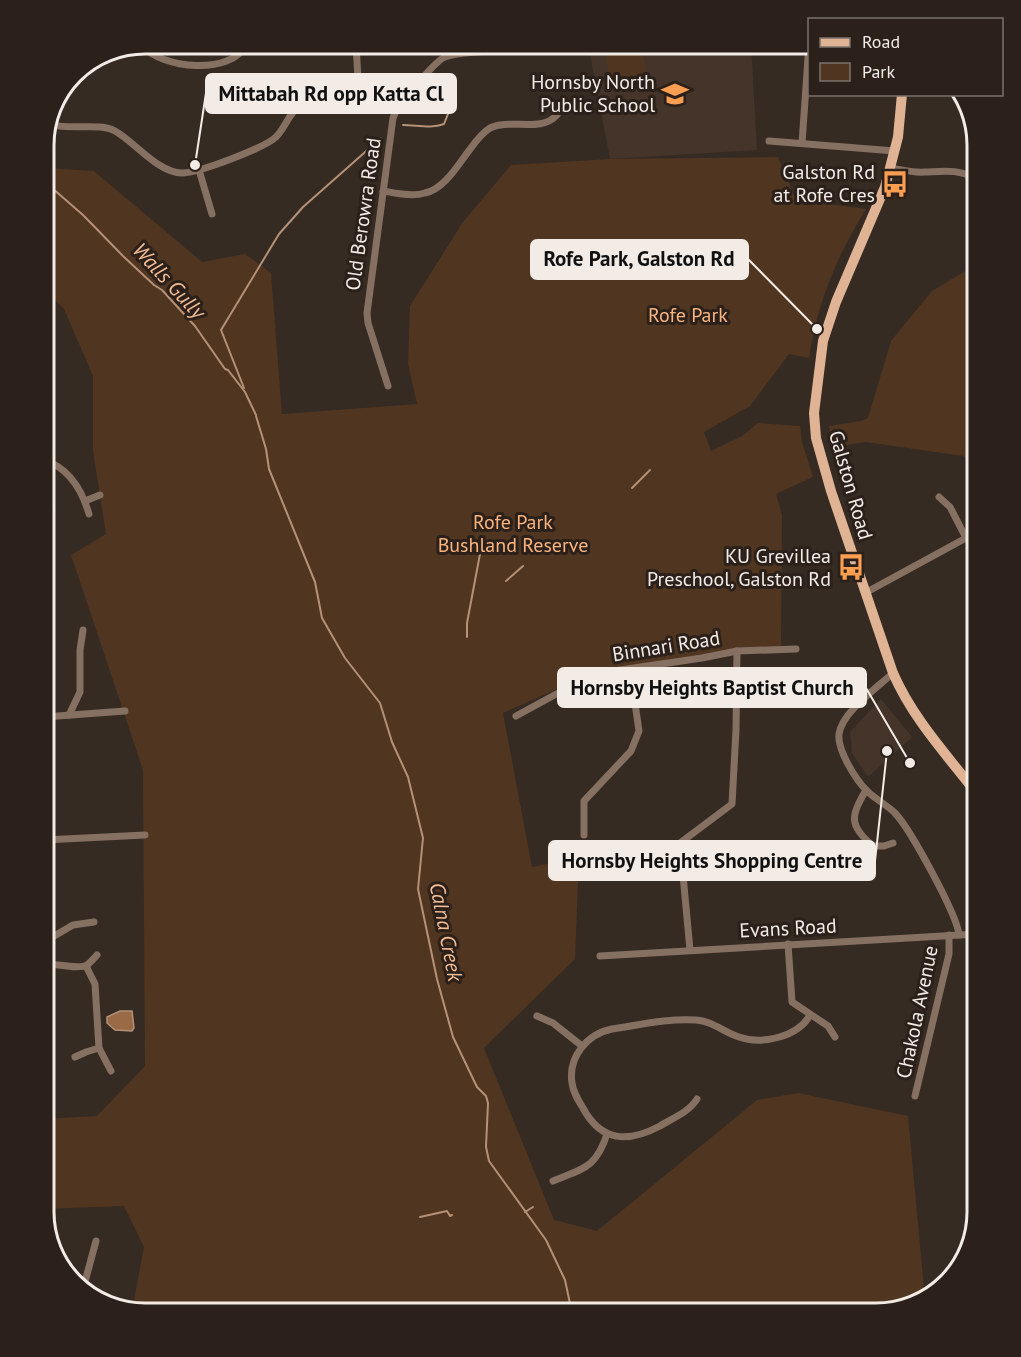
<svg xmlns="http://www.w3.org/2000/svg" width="1021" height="1357" font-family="'PT Sans',sans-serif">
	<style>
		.built { fill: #443429 }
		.green { fill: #503520 }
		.water { fill: #9a6a47; stroke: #b49177; stroke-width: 1.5 }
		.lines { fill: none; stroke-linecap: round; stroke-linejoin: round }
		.stream { stroke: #b49177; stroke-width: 2 }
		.minor { stroke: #867061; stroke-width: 7 }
		.primary { stroke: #dfb394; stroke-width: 10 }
		.labels { text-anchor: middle; stroke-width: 6; stroke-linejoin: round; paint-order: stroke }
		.poi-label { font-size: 20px; fill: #f2ebe6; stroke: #2b211a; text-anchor: end }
		.street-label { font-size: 20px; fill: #f2ebe6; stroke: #2b211a }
		.park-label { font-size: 20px; fill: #fcb47f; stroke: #2b211a }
		.water-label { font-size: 21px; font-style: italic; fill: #f7bd94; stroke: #2b211a }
		.rim { fill: none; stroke: #f2ebe6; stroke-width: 3 }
		.leader { fill: none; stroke: #f2ebe6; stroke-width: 2 }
		.callout-dot { fill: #f2ebe6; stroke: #2b211a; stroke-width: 2 }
		.callout { fill: #f2ebe6; stroke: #f2ebe6; stroke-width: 2 }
		.callout-label { font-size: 21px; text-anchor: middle; font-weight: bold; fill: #111 }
	</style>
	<rect width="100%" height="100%" fill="#352b23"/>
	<g class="built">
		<polygon points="588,44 751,44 757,150 610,159"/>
		<polygon points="881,699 912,737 868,777 852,753 850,732"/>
	</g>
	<g class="green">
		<polygon points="604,44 642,44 647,76 610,82"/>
		<path d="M778 157 796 200 866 209C837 256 817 303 809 358L789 354 750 406 704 432 711 451 742 436 758 423 800 426 802 442 813 477 776 494 782 515 781 648 593 673 503 713 532 867 579 857 575 959 484 1048 554 1220 597 1231 757 1100 798 1093 908 1116 925 1299 876 1313H139L132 1311 144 1247 124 1206 44 1209V1119L97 1116 145 1066 143 770 71 555 106 534 93 451V376L64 309 44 289V168L94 171 202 262 245 254 271 273 282 414 417 404 408 364 410 306 463 222 511 165 610 159Z"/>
		<polygon points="977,264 977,464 963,456 866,442 833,447 829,426 861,421 868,418 891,341 932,291"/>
	</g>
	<polygon class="water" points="120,1011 132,1011 134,1028 132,1031 115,1030 107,1023 107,1017"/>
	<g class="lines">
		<g class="stream">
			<path d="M403 125C417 125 431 129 444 124L448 114"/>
			<polyline points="44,181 83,215 123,256 154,285 162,290 195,326 225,369 228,370 245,392 256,415"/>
			<polyline points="244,388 221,330 279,234 303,207 381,138"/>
			<polyline points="256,416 266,449 269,469 315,582 322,618 345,658 380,703 392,742 408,777 423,838 418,889 437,979 453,1037 477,1087 486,1096 488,1103 486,1147 489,1161 546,1240 565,1280 572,1313"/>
			<polyline points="632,488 650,470"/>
			<polyline points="506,581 523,566"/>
			<polyline points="467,637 467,623 480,554"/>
			<polyline points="525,1212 533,1207"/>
			<polyline points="420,1217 447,1211 450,1216 452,1215"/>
		</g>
		<g class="minor">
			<polyline points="356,44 359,96"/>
			<path d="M141 45C162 69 231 76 247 44"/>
			<path d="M48 124C69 131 99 122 115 131 135 142 159 174 183 173 201 172 264 148 276 137 286 127 289 112 301 105 315 96 390 92 404 101"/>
			<polyline points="769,141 895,151"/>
			<polyline points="802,143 809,44"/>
			<path d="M891 168C902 170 914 173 925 172 947 171 957 169 977 179"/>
			<polyline points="199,170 212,214"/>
			<polyline points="969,176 970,186 973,189 977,189"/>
			<path d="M383 191C396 193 412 197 425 193 445 189 459 163 471 148 476 141 482 133 490 128 510 118 541 133 557 115"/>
			<path d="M388 386 368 323 367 313 393 118 397 109C406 98 434 61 445 57 466 49 489 56 509 44"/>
			<path d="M44 460C69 468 82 490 89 514"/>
			<polyline points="85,501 100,495"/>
			<polyline points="966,538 977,535"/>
			<polyline points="865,593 966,538 950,507 939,497"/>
			<path d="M893 673C878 687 842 712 839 734 837 750 856 780 867 791 875 799 887 805 895 813 910 829 957 914 959 935"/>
			<polyline points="69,715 80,692 80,650 83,630"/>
			<polyline points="516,716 593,674 702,658 737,651 796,649"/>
			<polyline points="44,717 125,711"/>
			<path d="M866 790C851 816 848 825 873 846H884L893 843"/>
			<polyline points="584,835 584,801 631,751 639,731 630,669"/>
			<polyline points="44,840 145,835"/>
			<polyline points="44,942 73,925 94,922"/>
			<polyline points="788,944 792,1002 828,1026 835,1037"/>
			<polyline points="690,950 680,843 732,804 736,730 737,651"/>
			<polyline points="600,956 977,934"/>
			<path d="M44 964C55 963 78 970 87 965 90 963 94 958 97 955"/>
			<polyline points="86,966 95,984 99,1048 111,1071"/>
			<polyline points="537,1016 553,1023 582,1046"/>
			<polyline points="75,1057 86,1052 99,1048"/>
			<polyline points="915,1096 949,954 949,935"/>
			<path d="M697 1099C689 1112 673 1118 660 1126 628 1143 601 1142 583 1108 578 1100 573 1092 572 1083 568 1057 587 1034 612 1029 639 1025 669 1018 696 1020 713 1021 723 1032 739 1037 762 1045 798 1037 810 1015"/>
			<polyline points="974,1157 977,1159"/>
			<path d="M553 1181C584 1168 596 1168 607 1134"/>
			<polyline points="83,1289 96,1241"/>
		</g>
		<path class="primary" d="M902 94 898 137 885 187 836 302 823 341 814 413 816 438 831 491 893 673C913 719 947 755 977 794"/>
	</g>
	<defs>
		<symbol id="school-bare" viewBox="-9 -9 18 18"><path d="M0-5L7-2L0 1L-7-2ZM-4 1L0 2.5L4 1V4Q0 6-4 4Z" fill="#fc9e52" stroke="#2b211a" stroke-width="2.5" paint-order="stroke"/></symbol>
		<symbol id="bus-bare" viewBox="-9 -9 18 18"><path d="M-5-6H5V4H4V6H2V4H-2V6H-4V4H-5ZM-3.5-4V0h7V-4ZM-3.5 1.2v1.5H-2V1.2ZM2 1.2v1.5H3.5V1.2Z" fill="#fc9e52" stroke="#2b211a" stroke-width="2.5" paint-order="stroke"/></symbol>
	</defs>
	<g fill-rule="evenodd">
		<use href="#school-bare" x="656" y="75" width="38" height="38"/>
		<use href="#bus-bare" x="876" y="165" width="38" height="38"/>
		<use href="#bus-bare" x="832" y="548" width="38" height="38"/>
	</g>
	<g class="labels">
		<g class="poi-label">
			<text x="655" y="89">Hornsby North<tspan x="655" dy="23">Public School</tspan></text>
			<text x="875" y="179">Galston Rd<tspan x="875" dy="23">at Rofe Cres</tspan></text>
			<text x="831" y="563">KU Grevillea<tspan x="831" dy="23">Preschool, Galston Rd</tspan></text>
		</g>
		<g class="street-label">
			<text transform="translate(363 214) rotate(-82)" y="7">Old Berowra Road</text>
			<text transform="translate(851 485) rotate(74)" y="7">Galston Road</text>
			<text transform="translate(666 646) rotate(-9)" y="7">Binnari Road</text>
			<text transform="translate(788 928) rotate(-3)" y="7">Evans Road</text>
			<text transform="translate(917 1012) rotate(-78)" y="7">Chakola Avenue</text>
		</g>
		<g class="park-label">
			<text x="688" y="322">Rofe Park</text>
			<text x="513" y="529">Rofe Park<tspan x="513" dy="23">Bushland Reserve</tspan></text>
		</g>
		<g class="water-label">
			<text transform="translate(169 281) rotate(47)" y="7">Walls Gully</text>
			<text transform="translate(446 932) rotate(79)" y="7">Calna Creek</text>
		</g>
	</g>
	<path d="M0 0H1021V1357H0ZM145 54H876A91 91 0 0 1 967 145V1212A91 91 0 0 1 876 1303H145A91 91 0 0 1 54 1212V145A91 91 0 0 1 145 54Z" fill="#2b211a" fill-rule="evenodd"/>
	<path class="rim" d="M145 54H876A91 91 0 0 1 967 145V1212A91 91 0 0 1 876 1303H145A91 91 0 0 1 54 1212V145A91 91 0 0 1 145 54Z"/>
	<path class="leader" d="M195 165L206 93M817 329L748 259M910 763L866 688M887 751L875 861"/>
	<g class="callout-dot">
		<circle cx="195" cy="165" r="6"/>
		<circle cx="817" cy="329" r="6"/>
		<circle cx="910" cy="763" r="6"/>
		<circle cx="887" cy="751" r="6"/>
	</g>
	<g class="callout">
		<rect x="206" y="74" width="250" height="39" rx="6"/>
		<rect x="531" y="240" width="217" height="39" rx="6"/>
		<rect x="558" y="668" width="308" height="39" rx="6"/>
		<rect x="549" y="841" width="326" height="39" rx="6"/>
	</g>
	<g class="callout-label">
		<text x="331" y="101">Mittabah Rd opp Katta Cl</text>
		<text x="639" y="266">Rofe Park, Galston Rd</text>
		<text x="712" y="695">Hornsby Heights Baptist Church</text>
		<text x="712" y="868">Hornsby Heights Shopping Centre</text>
	</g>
	<rect x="808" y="18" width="195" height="78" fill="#2b211a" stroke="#7b726c" stroke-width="1.5"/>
	<rect x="820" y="38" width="30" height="9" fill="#dfb394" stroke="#7b726c" stroke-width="1.5"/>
	<text x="862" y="48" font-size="18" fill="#f2ebe6">Road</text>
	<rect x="820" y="63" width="30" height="18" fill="#503520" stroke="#7b726c" stroke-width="1.5"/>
	<text x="862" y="78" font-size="18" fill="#f2ebe6">Park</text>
</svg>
